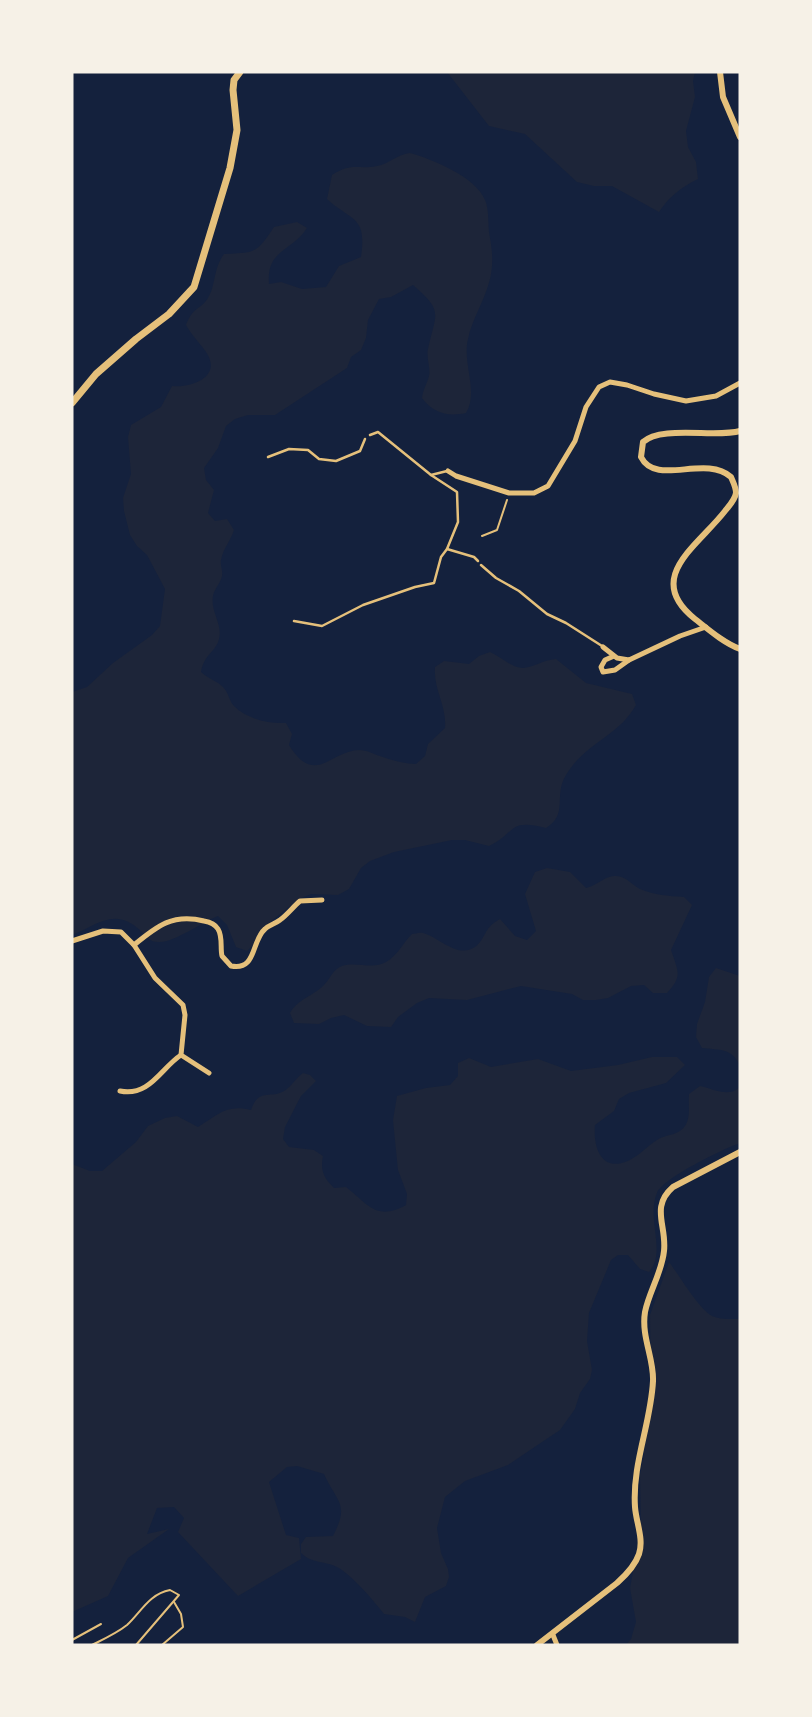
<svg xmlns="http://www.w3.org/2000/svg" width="812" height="1717" font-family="'Titillium Web',sans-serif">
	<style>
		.green { fill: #1d2539 }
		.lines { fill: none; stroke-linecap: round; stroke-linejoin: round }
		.path { stroke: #e5c07b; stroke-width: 2 }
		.service { stroke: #e5c07b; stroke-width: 2.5 }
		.minor { stroke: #e5c07b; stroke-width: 5 }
		.tertiary { stroke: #e5c07b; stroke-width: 6 }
		.secondary { stroke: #e5c07b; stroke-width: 7 }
	</style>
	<rect width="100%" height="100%" fill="#14213d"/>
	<g class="green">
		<path d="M447 72H695L693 81 695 97 686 131 688 147 696 162 698 179C680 188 670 196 659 212L612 186H594L577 182 525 134 489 126Z"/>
		<path d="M410 153C432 159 476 177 485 200 489 209 488 222 489 232 492 248 494 262 490 279 485 300 472 319 468 339 462 364 479 391 466 413 448 417 433 413 422 398 423 389 427 384 429 376 431 368 426 358 428 349 436 312 444 312 413 285L391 297 379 299 368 320 366 338 361 350 351 357 347 368 275 415H248L235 419 226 426 218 448 204 468 206 480 214 490 208 513 215 521 227 519 234 530C231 540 223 549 221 560 220 565 223 570 222 576 221 583 214 589 213 596 210 611 223 624 219 639 216 652 204 654 201 672 209 679 217 681 223 687 229 693 229 701 234 706 247 719 269 724 286 723L292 734 289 745C315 787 330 751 359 750 367 750 373 754 380 756 391 760 405 764 416 764L425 756 428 744 445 728C447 706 433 689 435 667L444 661 469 664 479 656 490 652C500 656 510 667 522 668 532 668 543 660 556 659L586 683 632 694 636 705C619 736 585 743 566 775 553 796 569 814 546 828 507 818 517 833 489 846L465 840H452L394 852 370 861 361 868 349 889 338 895 311 894 299 899 270 922 265 933 247 951 236 947 227 925 218 916C203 922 173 943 159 942 149 942 147 937 141 931 115 906 97 925 72 935V692L87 687 113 663 152 635 160 626 165 589 147 555 137 546 130 535 124 511 123 498 131 474 128 437 131 425 161 407 172 386C191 388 223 377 206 352 200 343 192 336 186 325 193 306 201 310 208 298 216 285 213 269 224 254 256 252 256 254 274 227L297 222 307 228C293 251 266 249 269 284L281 282 302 289 326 287 339 266 361 257C367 215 352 222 327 199L332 175C353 162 357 170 377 166 389 164 396 155 410 153Z"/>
		<path d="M547 868 570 872 586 888C598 885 606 875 616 876 626 876 632 885 640 889 655 895 668 896 684 897L692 905 671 950C678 971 683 976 667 993H653L644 985 631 986 608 998 596 1000H583L572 994 521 986 467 1000 429 998 417 1003 398 1017 391 1027 367 1026 344 1015 331 1018 319 1024 294 1023 290 1013C299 998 312 997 324 985 330 979 333 969 342 966 357 961 372 970 386 962 397 956 403 943 412 934 415 934 419 932 423 933 439 937 457 959 475 947 486 939 483 928 500 919L515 936 527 940 536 931 525 894 535 872Z"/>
		<path d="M716 968 740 976V1066C733 1048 719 1050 702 1048L696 1037 697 1024 705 1002 709 977Z"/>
		<path d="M652 1057H677L685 1065 666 1083 629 1093 619 1099 614 1111 595 1125C593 1145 600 1171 625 1162 637 1158 646 1147 657 1140 666 1134 678 1136 685 1126 691 1117 688 1105 689 1094L700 1086C714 1089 728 1098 740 1087V1143C723 1149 663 1178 657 1193 646 1219 667 1252 649 1272L640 1269 628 1255H618L611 1260 589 1313 587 1341 592 1370 590 1379 580 1393 575 1409 560 1430 545 1440 508 1465 465 1481 445 1497 437 1528 441 1553 448 1569 449 1577 446 1586 425 1597 415 1622 405 1617 384 1614C373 1600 356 1580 342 1570 329 1560 313 1565 301 1553V1544L306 1537 333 1536C350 1503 337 1503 324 1474L297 1466 287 1467 269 1482 286 1535 299 1538 301 1559 238 1596 178 1532 184 1518 174 1507 157 1508 147 1534 169 1529 128 1558 108 1596 72 1612V1164L90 1171H102L136 1142 148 1126 165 1118 177 1116 198 1127C218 1115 226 1104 251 1110 259 1086 272 1101 287 1089 293 1084 297 1077 303 1073L310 1075 316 1081 301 1096 285 1127 283 1139 289 1147 314 1150 323 1156C320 1171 324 1178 334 1188L346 1187C367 1203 376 1222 406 1205L407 1194 398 1170 393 1120 397 1096 426 1088 450 1085 458 1076V1063L469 1058 491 1067 538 1059 571 1071 618 1065Z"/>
		<path d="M669 1262C679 1275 698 1308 712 1316 720 1320 732 1319 740 1319V1645H626L631 1639 636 1622 630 1588 641 1528 640 1475 644 1454V1430L651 1399 650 1315Z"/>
	</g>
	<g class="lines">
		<g class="path">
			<polyline points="482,536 497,530 507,500"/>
			<polyline points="72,1640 101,1624"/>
			<path d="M92 1645C104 1639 117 1633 127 1625 141 1612 149 1594 170 1590L179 1595 136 1645"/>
			<polyline points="162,1645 183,1627 181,1614 174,1602"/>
		</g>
		<g class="service">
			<polyline points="370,435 378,432 431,475 447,471"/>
			<polyline points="268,457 289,449 308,450 319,459 336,461 360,451 365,439"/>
			<polyline points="447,549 474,557 478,561"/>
			<polyline points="481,565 496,578 519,591 547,614 566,623 602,646"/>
			<polyline points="294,621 322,626 363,605 415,587 434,583 441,557 447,549 458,522 457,492 431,475"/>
		</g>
		<g class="minor">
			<polyline points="448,471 456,476 509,493 534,493 548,486 575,441 586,407 599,387 610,382 627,385 654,394 686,401 716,396 740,383"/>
			<polyline points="603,647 617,658 629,660 680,636 706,627"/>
			<polyline points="614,656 605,660 601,667 603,672 615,670 629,660"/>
			<polyline points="72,941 103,931 121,932 134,945 155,978 183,1005 185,1015 181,1055 209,1073"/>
			<path d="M134 945C157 926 173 913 204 921 210 922 215 924 218 929 223 937 220 948 222 956L231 966C257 971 251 941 265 929 269 925 275 924 280 920 287 915 293 907 300 901L322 900"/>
			<path d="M120 1091C150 1097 161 1068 181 1055"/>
			<polyline points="553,1635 557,1645"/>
		</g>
		<g class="tertiary">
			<polyline points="720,72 723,97 740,137"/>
			<path d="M740 431C716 438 661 425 643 442L641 457C656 487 705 454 731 477 733 482 736 487 736 493 735 500 729 506 725 511 698 546 643 578 695 619 709 630 724 643 740 649"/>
			<path d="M537 1645 617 1583C626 1575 635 1566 639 1554 644 1539 636 1522 635 1507 632 1464 651 1423 653 1381 654 1358 641 1337 645 1312 649 1292 662 1272 664 1251 667 1226 650 1207 673 1187L740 1152"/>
		</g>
		<polyline class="secondary" points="72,403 96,374 136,339 169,314 194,287 230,168 237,130 233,90 234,80 240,72"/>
	</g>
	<rect width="812" height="1717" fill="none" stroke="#f6f1e7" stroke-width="147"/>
</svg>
